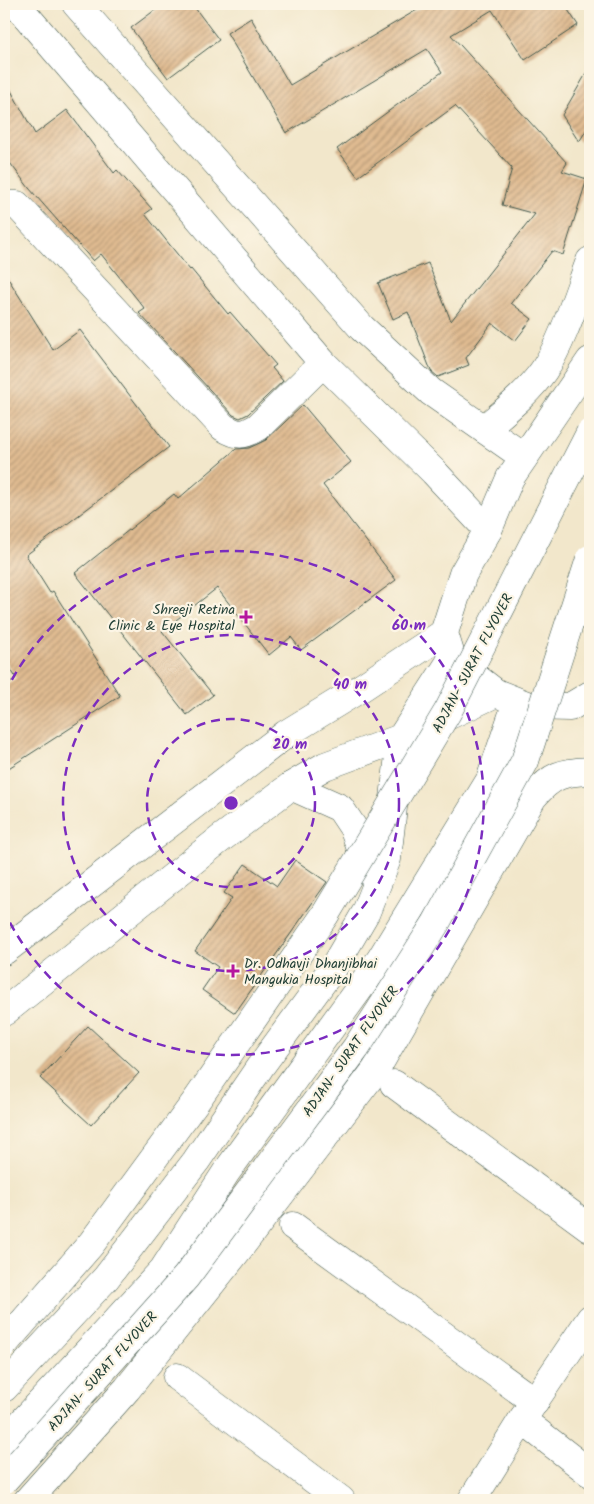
<svg xmlns="http://www.w3.org/2000/svg" width="594" height="1504" font-family="Kalam,sans-serif">
	<style>
		.building { fill: url(#building-hatch) }
		.lines { fill: none; stroke-linecap: round; stroke-linejoin: round }
		.minor-casing { stroke: #3f564b; stroke-width: 29 }
		.tertiary-casing { stroke: #3f564b; stroke-width: 29 }
		.secondary-casing { stroke: #3f564b; stroke-width: 29 }
		.primary-casing { stroke: #3f564b; stroke-width: 29 }
		.trunk-casing { stroke: #3f564b; stroke-width: 29 }
		.minor { stroke: #fff; stroke-width: 28 }
		.tertiary { stroke: #fff; stroke-width: 28 }
		.secondary { stroke: #fff; stroke-width: 28 }
		.primary { stroke: #fff; stroke-width: 28 }
		.trunk { stroke: #fff; stroke-width: 28 }
		.trunk-bridge-casing { stroke: #3f564b; stroke-width: 29; stroke-linecap: butt }
		.trunk-bridge { stroke: #fff; stroke-width: 28 }
		.ring { fill: none; stroke: #7b2cbf; stroke-width: 2.5; stroke-dasharray: 9 6 }
		.poi-dot { fill: #b5179e; stroke: #fcf5e5; stroke-width: 2 }
		.labels { text-anchor: middle; stroke-width: 4.5; stroke-linejoin: round; paint-order: stroke }
		.poi-label { font-size: 14px; fill: #1f3d34; stroke: #fcf5e5; text-anchor: end }
		.street-label { font-size: 14px; fill: #1f3d34; stroke: #fcf5e5 }
		.centre { fill: #7b2cbf; stroke: #fcf5e5; stroke-width: 2.5 }
		.ring-label { font-size: 15px; text-anchor: middle; font-weight: bold; fill: #7b2cbf; stroke: #fcf5e5; stroke-width: 4.5; stroke-linejoin: round; paint-order: stroke }
	</style>
	<defs>
		<pattern id="building-hatch" width="6" height="6" patternUnits="userSpaceOnUse" patternTransform="scale(1.25)"><rect width="6" height="6" fill="#e0bb91"/><path d="M-1 1l2-2M0 6l6-6M5 7l2-2" fill="none" stroke="#b59977"/></pattern>
	</defs>
	<rect width="100%" height="100%" fill="#fcf5e5"/>
	<filter id="ink" filterUnits="userSpaceOnUse"><feTurbulence type="fractalNoise" baseFrequency=".02" numOctaves="2"/><feDisplacementMap in="SourceGraphic" scale="10" xChannelSelector="R" yChannelSelector="G"/><feConvolveMatrix kernelMatrix="1 2 1 2 8 2 1 2 1" color-interpolation-filters="sRGB"/></filter>
	<filter id="wash" filterUnits="userSpaceOnUse"><feTurbulence type="fractalNoise" baseFrequency=".0096" numOctaves="4" result="noise"/><feDisplacementMap in="SourceGraphic" scale="20" xChannelSelector="R" yChannelSelector="G"/><feGaussianBlur stdDeviation="1.12" result="paint"/><feColorMatrix in="noise" values="0 0 0 0 0 0 0 0 0 0 0 0 0 0 0 0 0 1.4 0 .05"/><feComposite in="paint" operator="in"/></filter>
	<g filter="url(#wash)">
		<rect width="100%" height="100%" fill="#f2e7cb"/>
		<g id="blocks">
			<g class="building">
				<polygon points="163,4 192,4 219,40 168,78 131,28"/>
				<polygon points="427,4 564,4 578,25 525,60 492,10 451,35 567,163 562,171 587,179 563,255 552,251 511,303 532,319 515,341 492,323 466,358 469,365 438,377 431,371 408,312 393,319 378,283 428,263 451,321 535,214 502,205 512,168 455,106 358,177 337,149 442,72 427,49 286,133 227,33 251,18 290,85"/>
				<polygon points="590,67 590,124 579,142 562,115"/>
				<polygon points="4,78 35,134 67,110 114,173 117,170 152,209 145,214 190,270 191,269 228,314 230,312 276,365 272,368 283,381 248,414 240,418 233,415 139,313 145,309 101,254 93,261 29,188 4,155"/>
				<polygon points="4,272 53,350 80,330 169,447 26,555 50,593 53,591 120,696 4,771 4,686 16,678 4,658"/>
				<polygon points="303,405 351,462 323,485 396,580 301,650 291,637 269,655 217,588 162,631 213,695 187,715 75,573 174,494 178,499 236,449 249,448 266,440"/>
				<polygon points="295,860 327,882 235,1013 202,990 218,967 195,951 232,898 224,893 245,864 277,886"/>
				<polygon points="88,1026 139,1073 91,1125 40,1078"/>
			</g>
		</g>
	</g>
	<g filter="url(#ink)">
		<use href="#blocks" fill-opacity="0" stroke="#3f564b" stroke-width="1"/>
		<g class="lines">
			<defs>
				<g id="minor">
					<path d="M4 205H17L223 427C238 436 243 436 258 427L323 363"/>
					<path d="M484 429C505 411 528 393 544 370 564 339 577 295 590 261"/>
					<polyline points="394,1084 590,1228"/>
					<polyline points="293,1226 535,1402"/>
					<polyline points="177,1377 341,1500"/>
					<polyline points="522,1420 590,1473"/>
					<path d="M28 1500 127 1389 238 1250 375 1071 533 797C552 775 562 772 590 771"/>
					<polyline points="472,1500 522,1420 590,1319"/>
				</g>
				<g id="tertiary">
					<polyline points="4,951 286,734 361,688 444,633"/>
					<polyline points="4,1012 219,840 291,786 325,766 401,738 496,693"/>
				</g>
				<g id="secondary">
					<polyline points="16,4 323,363 434,472 488,530"/>
					<polyline points="76,4 362,328 431,392 524,457"/>
				</g>
				<polyline id="primary" points="590,361 510,478 488,530 463,574 444,633 452,659 496,693 529,706 570,707 590,695"/>
				<g id="trunk">
					<polyline points="291,786 340,808 354,829 369,872"/>
					<polyline points="4,1388 106,1278 196,1161 260,1067 335,965 366,912 387,859 401,738 452,659"/>
					<polyline points="4,1442 163,1270 227,1171 380,960 490,780 517,702"/>
				</g>
			</defs>
			<use href="#minor" class="minor-casing"/>
			<use href="#tertiary" class="tertiary-casing"/>
			<use href="#secondary" class="secondary-casing"/>
			<use href="#primary" class="primary-casing"/>
			<use href="#trunk" class="trunk-casing"/>
			<use href="#minor" class="minor"/>
			<use href="#tertiary" class="tertiary"/>
			<use href="#secondary" class="secondary"/>
			<use href="#primary" class="primary"/>
			<use href="#trunk" class="trunk"/>
			<defs>
				<g id="trunk-bridge">
					<polyline points="4,1344 91,1244 196,1101 325,915 448,711 590,433"/>
					<polyline points="4,1480 186,1277 356,1048 436,923 525,761 590,559"/>
				</g>
			</defs>
			<use href="#trunk-bridge" class="trunk-bridge-casing"/>
			<use href="#trunk-bridge" class="trunk-bridge"/>
		</g>
	</g>
	<g class="ring">
		<circle cx="231" cy="803" r="84"/>
		<circle cx="231" cy="803" r="168"/>
		<path d="M5 693A252 252 0 1 1 5 913"/>
	</g>
	<g class="poi-dot">
		<path d="M243.5 609.5h5v5h5v5h-5v5h-5v-5h-5v-5h5z"/>
		<path d="M230.5 963.5h5v5h5v5h-5v5h-5v-5h-5v-5h5z"/>
	</g>
	<g class="labels">
		<g class="poi-label">
			<text x="235" y="614">Shreeji Retina<tspan x="235" dy="16">Clinic &amp; Eye Hospital</tspan></text>
			<text x="244" y="968" text-anchor="start">Dr. Odhavji Dhanjibhai<tspan x="244" dy="16">Mangukia Hospital</tspan></text>
		</g>
		<g class="street-label">
			<text transform="translate(472 663) rotate(-62)" y="5">ADJAN- SURAT FLYOVER</text>
			<text transform="translate(350 1051) rotate(-55)" y="5">ADJAN- SURAT FLYOVER</text>
			<text transform="translate(102 1371) rotate(-48)" y="5">ADJAN- SURAT FLYOVER</text>
		</g>
	</g>
	<circle cx="231" cy="803" r="8" class="centre"/>
	<g class="ring-label">
		<text x="409" y="630">60 m</text>
		<text x="350" y="689">40 m</text>
		<text x="290" y="749">20 m</text>
	</g>
	<rect width="594" height="1504" fill="none" stroke="#fcf5e5" stroke-width="20"/>
</svg>
